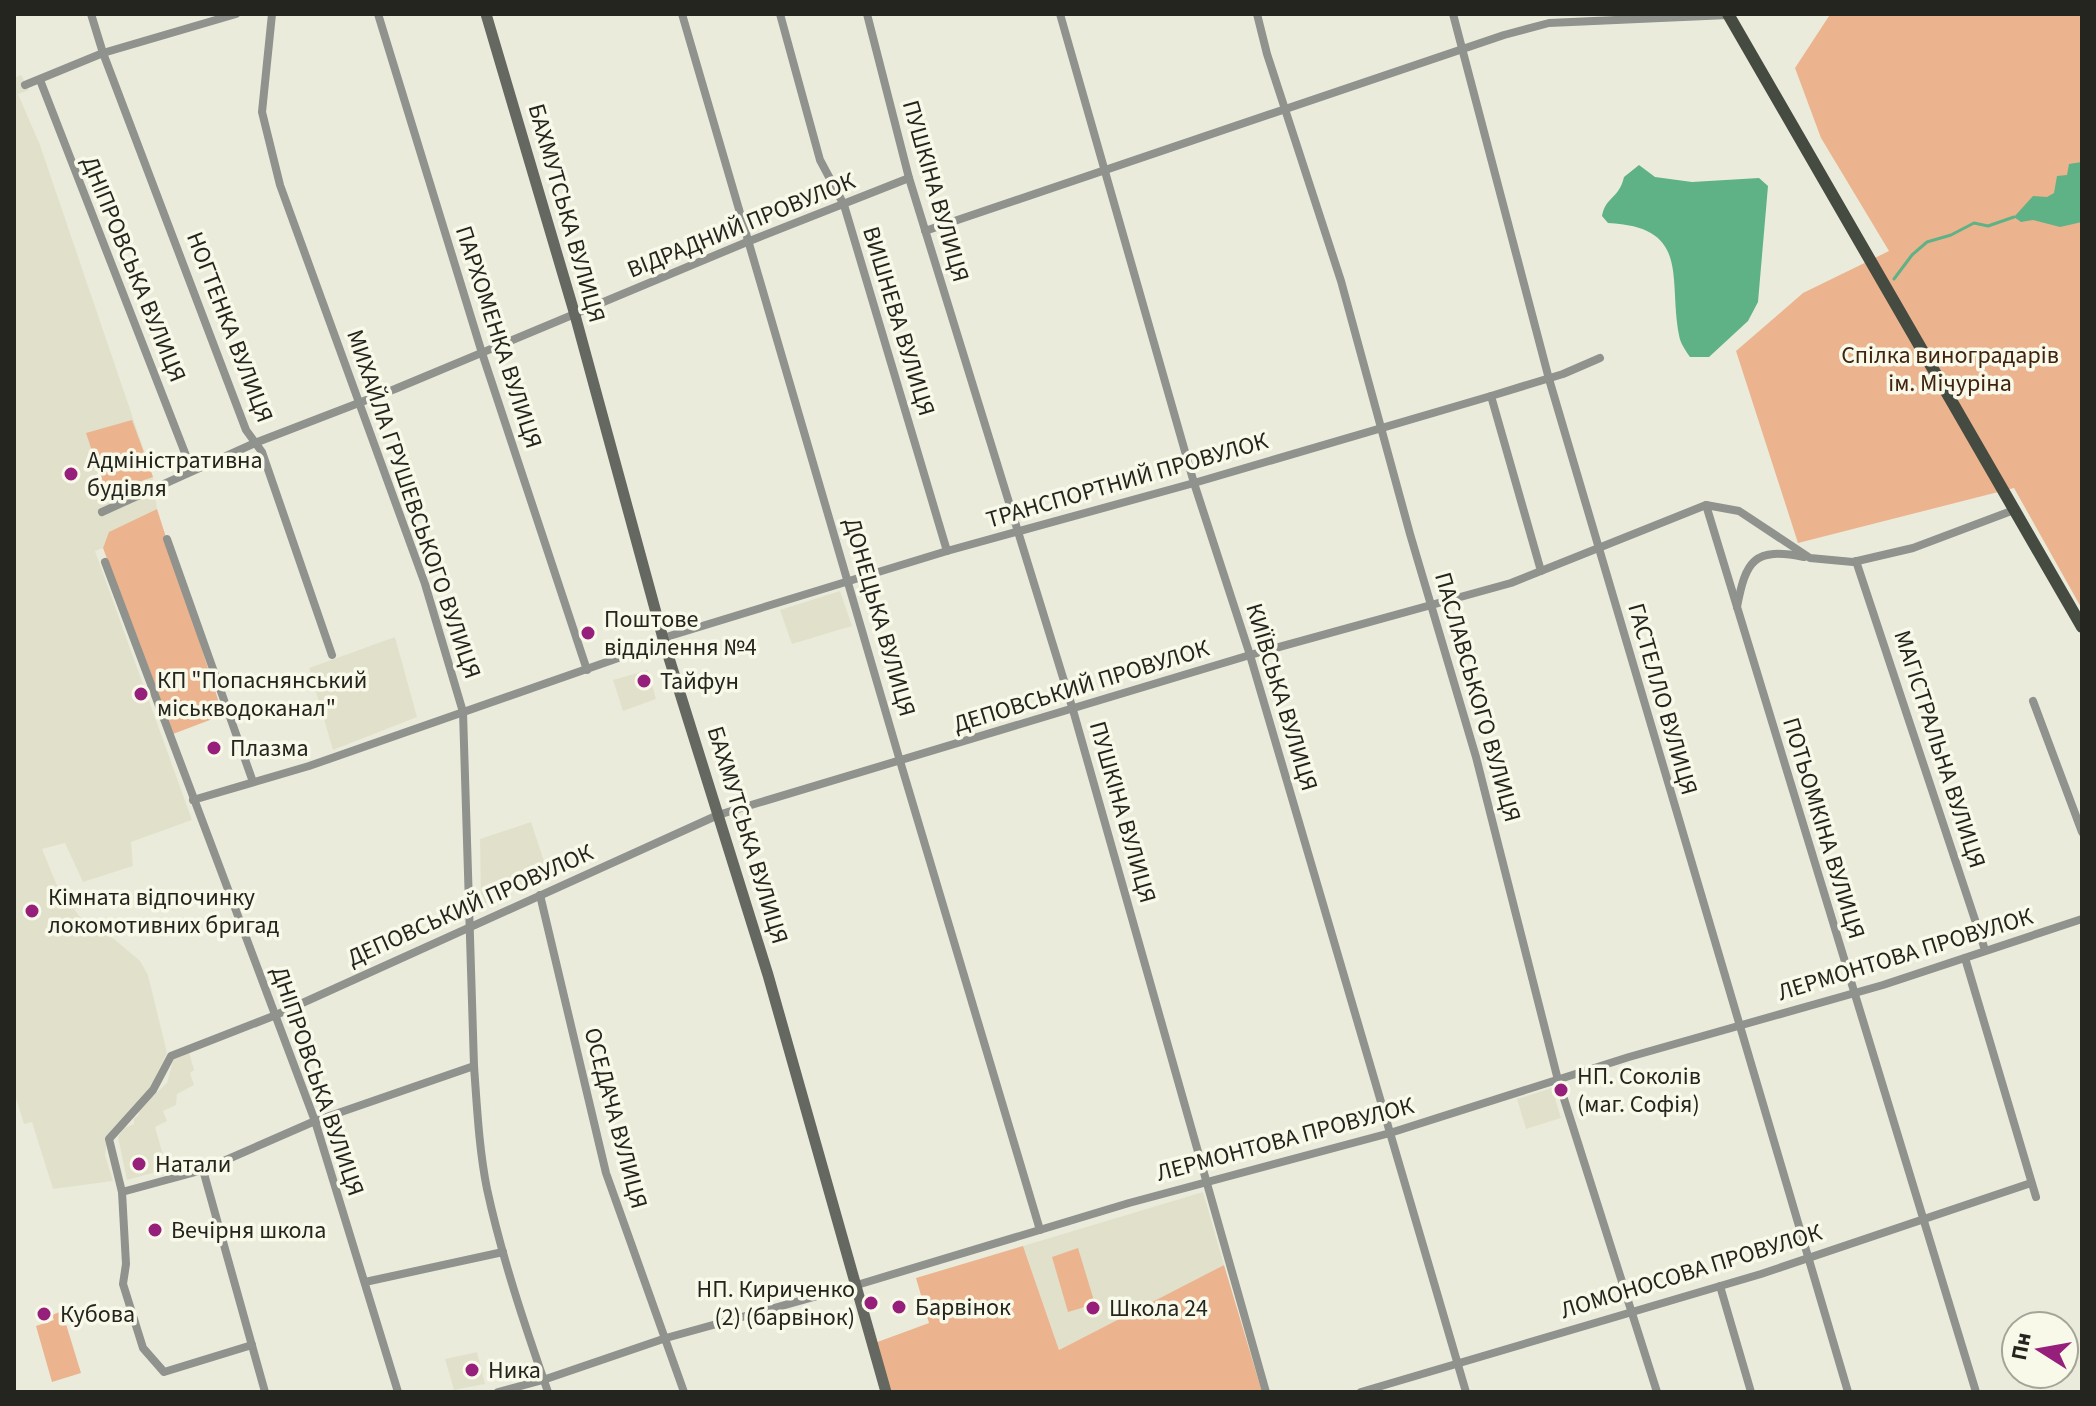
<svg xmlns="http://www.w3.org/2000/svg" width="2096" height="1406" font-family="'Source Sans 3',sans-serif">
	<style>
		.built { fill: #e1e1cb }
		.green { fill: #ebb48f }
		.water { fill: #5fb285 }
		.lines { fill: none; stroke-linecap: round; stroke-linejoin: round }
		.stream { stroke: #5fb285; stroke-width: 3 }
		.street { stroke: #8f928d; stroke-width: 8 }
		.secondary { stroke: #646860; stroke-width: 11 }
		.primary { stroke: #464b42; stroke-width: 12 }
		.poi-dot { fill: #961f7c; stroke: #f9f9ea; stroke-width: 3 }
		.labels { text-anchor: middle; stroke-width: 7; stroke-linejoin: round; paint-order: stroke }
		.street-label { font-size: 24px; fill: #25251f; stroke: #f9f9ea }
		.park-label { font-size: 24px; fill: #40240f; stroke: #f9f9ea }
		.poi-label { font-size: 24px; fill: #25251f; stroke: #f9f9ea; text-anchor: start }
	</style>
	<rect width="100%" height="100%" fill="#ebebdc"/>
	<g class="built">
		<polygon points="21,75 29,90 18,94 40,145 153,477 157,509 110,532 103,548 95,551 192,820 131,842 133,866 83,882 65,843 42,849 58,888 87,926 114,939 140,961 148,975 167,1053 150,1088 108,1135 105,1155 113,1181 53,1189 32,1122 24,1124 14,1092 14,78"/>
		<polygon points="840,591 852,626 792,644 780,610"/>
		<polygon points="395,637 417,717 333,750 309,668"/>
		<polygon points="648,670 656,699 623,711 613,680"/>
		<polygon points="531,822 549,876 481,905 480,839"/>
		<polygon points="189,1052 194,1070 190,1073 194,1085 177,1094 176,1105 163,1111 167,1121 155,1127 167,1169 127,1180 118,1137 124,1128 134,1124 134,1119 139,1115 138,1110 167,1083 174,1057"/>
		<polygon points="1552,1088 1561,1118 1526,1129 1517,1099"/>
		<polygon points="1203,1192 1224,1265 1059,1350 1023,1246"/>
		<polygon points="477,1352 485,1384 454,1390 445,1359"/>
	</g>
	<g class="green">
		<polygon points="1847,14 2082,14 2082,609 2014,488 1798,543 1736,351 1803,293 1889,251 1821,138 1795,68 1829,16"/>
		<polygon points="132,420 153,477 106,493 86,433"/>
		<polygon points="157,509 223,715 173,734 103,548 109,532"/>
		<polygon points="1023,1246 1059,1350 1224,1265 1262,1392 887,1392 872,1344 929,1323 916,1278"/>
		<polygon points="1078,1248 1095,1304 1068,1312 1052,1257"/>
		<polygon points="62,1311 81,1373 52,1382 36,1326 54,1320 52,1315"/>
	</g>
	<g class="water">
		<polygon points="2082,162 2082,222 2060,227 2033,220 2021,222 2014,217 2033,196 2047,197 2054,193 2057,176 2067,175 2069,164"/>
		<path d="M1639 165 1655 177 1692 182 1759 178 1768 186 1758 302 1748 321 1709 357H1690C1686 351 1680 343 1679 335 1668 277 1691 227 1608 223L1602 216C1606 196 1619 199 1624 177Z"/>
	</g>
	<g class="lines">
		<polyline class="stream" points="1894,279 1912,255 1927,242 1951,235 1974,223 1988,226 2014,217"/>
		<g class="street">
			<polyline points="91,14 103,53 246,430 262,452 332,655"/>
			<path d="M272 14 262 112 280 185 425 584 463 712 474 1066C477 1107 479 1149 487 1189 502 1258 525 1326 548 1392"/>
			<polyline points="378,14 482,353 587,670"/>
			<polyline points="682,14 900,761 1040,1230"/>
			<polyline points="780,14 820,160 844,205 947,551"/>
			<polyline points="867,14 909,178 1073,710 1266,1392"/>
			<polyline points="1060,14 1194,483 1250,655 1466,1392"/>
			<polyline points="1257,14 1267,54 1341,281 1410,534 1476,757 1558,1080 1657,1392"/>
			<polyline points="1453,14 1549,379 1848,1392"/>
			<polyline points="40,80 192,471"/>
			<polyline points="25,85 103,53 236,14"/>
			<polyline points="925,231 1504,35 1549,23 1728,15"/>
			<polyline points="1491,396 1541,571"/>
			<polyline points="1706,505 1976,1392"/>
			<polyline points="102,512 255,443 395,389 747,242 909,178"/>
			<polyline points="167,539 253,782"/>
			<polyline points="1856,561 1985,950"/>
			<polyline points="105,562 315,1121 398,1392"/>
			<path d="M1737 607C1746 560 1754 547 1804 557"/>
			<polyline points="663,638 947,551 1194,483 1491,396 1563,374 1600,358"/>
			<polyline points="2033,701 2082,832"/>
			<polyline points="193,800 309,766 664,642"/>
			<polyline points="540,895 606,1173 684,1392"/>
			<polyline points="1965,958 2036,1197"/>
			<polyline points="203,1170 265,1392"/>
			<polyline points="122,1192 203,1170 315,1121 474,1066"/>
			<polyline points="365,1282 503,1252"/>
			<polyline points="1720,1286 1751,1392"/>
			<polyline points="252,1345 164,1372 143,1348 123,1284 126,1264 122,1192 109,1139 153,1090 171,1056 276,1015 718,815 1250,655 1511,583 1706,505 1739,511 1810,558 1853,562 1913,548 2014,510"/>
			<polyline points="498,1392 543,1380 666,1338 857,1285 1129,1203 1390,1133 1629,1057 1883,985 2082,919"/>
			<polyline points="1361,1392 1761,1274 2031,1183"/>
		</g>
		<polyline class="secondary" points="486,14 575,315 664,642 768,975 886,1392"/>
		<polyline class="primary" points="1728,14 2082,627"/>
	</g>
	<g class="poi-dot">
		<circle cx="71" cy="474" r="8"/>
		<circle cx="588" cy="633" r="8"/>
		<circle cx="644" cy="681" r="8"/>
		<circle cx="141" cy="694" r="8"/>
		<circle cx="214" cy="748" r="8"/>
		<circle cx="32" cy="911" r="8"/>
		<circle cx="1561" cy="1090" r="8"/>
		<circle cx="139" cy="1164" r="8"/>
		<circle cx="155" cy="1230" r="8"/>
		<circle cx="871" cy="1303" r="8"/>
		<circle cx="899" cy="1307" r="8"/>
		<circle cx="1093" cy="1308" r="8"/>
		<circle cx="44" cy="1314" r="8"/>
		<circle cx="472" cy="1370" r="8"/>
	</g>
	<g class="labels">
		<g class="street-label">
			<text transform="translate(936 191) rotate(74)" y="8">ПУШКІНА ВУЛИЦЯ</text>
			<text transform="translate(567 213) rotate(74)" y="8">БАХМУТСЬКА ВУЛИЦЯ</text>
			<text transform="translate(741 225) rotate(-22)" y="8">ВІДРАДНИЙ ПРОВУЛОК</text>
			<text transform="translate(134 269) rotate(68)" y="8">ДНІПРОВСЬКА ВУЛИЦЯ</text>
			<text transform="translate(899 321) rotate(73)" y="8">ВИШНЕВА ВУЛИЦЯ</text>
			<text transform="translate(230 327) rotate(69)" y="8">НОГТЕНКА ВУЛИЦЯ</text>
			<text transform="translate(499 337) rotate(72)" y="8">ПАРХОМЕНКА ВУЛИЦЯ</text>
			<text transform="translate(1127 480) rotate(-16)" y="8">ТРАНСПОРТНИЙ ПРОВУЛОК</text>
			<text transform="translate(414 504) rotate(71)" y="8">МИХАЙЛА ГРУШЕВСЬКОГО ВУЛИЦЯ</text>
			<text transform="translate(880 617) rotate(74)" y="8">ДОНЕЦЬКА ВУЛИЦЯ</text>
			<text transform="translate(1081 686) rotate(-17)" y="8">ДЕПОВСЬКИЙ ПРОВУЛОК</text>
			<text transform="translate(1282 697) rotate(73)" y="8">КИЇВСЬКА ВУЛИЦЯ</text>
			<text transform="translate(1478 697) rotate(74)" y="8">ПАСЛАВСЬКОГО ВУЛИЦЯ</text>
			<text transform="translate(1663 699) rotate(74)" y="8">ГАСТЕЛЛО ВУЛИЦЯ</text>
			<text transform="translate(1940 749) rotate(72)" y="8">МАГІСТРАЛЬНА ВУЛИЦЯ</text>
			<text transform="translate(1123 812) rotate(74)" y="8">ПУШКІНА ВУЛИЦЯ</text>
			<text transform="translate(1824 828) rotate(73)" y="8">ПОТЬОМКІНА ВУЛИЦЯ</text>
			<text transform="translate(748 835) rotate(73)" y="8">БАХМУТСЬКА ВУЛИЦЯ</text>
			<text transform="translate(470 905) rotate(-24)" y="8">ДЕПОВСЬКИЙ ПРОВУЛОК</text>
			<text transform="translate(1905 954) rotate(-17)" y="8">ЛЕРМОНТОВА ПРОВУЛОК</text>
			<text transform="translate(318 1081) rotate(71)" y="8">ДНІПРОВСЬКА ВУЛИЦЯ</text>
			<text transform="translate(616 1118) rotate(75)" y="8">ОСЕДАЧА ВУЛИЦЯ</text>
			<text transform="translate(1285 1139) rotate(-15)" y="8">ЛЕРМОНТОВА ПРОВУЛОК</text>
			<text transform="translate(1691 1271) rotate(-17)" y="8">ЛОМОНОСОВА ПРОВУЛОК</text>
		</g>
		<g class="park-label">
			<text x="1950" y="363">Спілка виноградарів<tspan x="1950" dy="28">ім. Мічуріна</tspan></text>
		</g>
		<g class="poi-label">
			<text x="87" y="468">Адміністративна<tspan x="87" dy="28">будівля</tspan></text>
			<text x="604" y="627">Поштове<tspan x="604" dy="28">відділення №4</tspan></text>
			<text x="157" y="688">КП "Попаснянський<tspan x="157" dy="28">міськводоканал"</tspan></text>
			<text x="660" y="689">Тайфун</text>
			<text x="230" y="756">Плазма</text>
			<text x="48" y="905">Кімната відпочинку<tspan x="48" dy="28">локомотивних бригад</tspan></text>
			<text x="1577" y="1084">НП. Соколів<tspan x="1577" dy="28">(маг. Софія)</tspan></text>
			<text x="155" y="1172">Натали</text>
			<text x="171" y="1238">Вечірня школа</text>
			<text x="855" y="1297" text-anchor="end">НП. Кириченко<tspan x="855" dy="28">(2) (барвінок)</tspan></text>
			<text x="915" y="1315">Барвінок</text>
			<text x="1109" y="1316">Школа 24</text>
			<text x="60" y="1322">Кубова</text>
			<text x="488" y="1378">Ника</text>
		</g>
	</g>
	<rect width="2096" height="1406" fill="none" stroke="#25251f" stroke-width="32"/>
	<g transform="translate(2040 1350) rotate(281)"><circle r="38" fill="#f9f9ea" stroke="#a4a499" stroke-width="2"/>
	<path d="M0-6L14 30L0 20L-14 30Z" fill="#961f7c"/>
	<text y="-12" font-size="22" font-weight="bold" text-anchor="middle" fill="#25251f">Пн</text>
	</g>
</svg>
